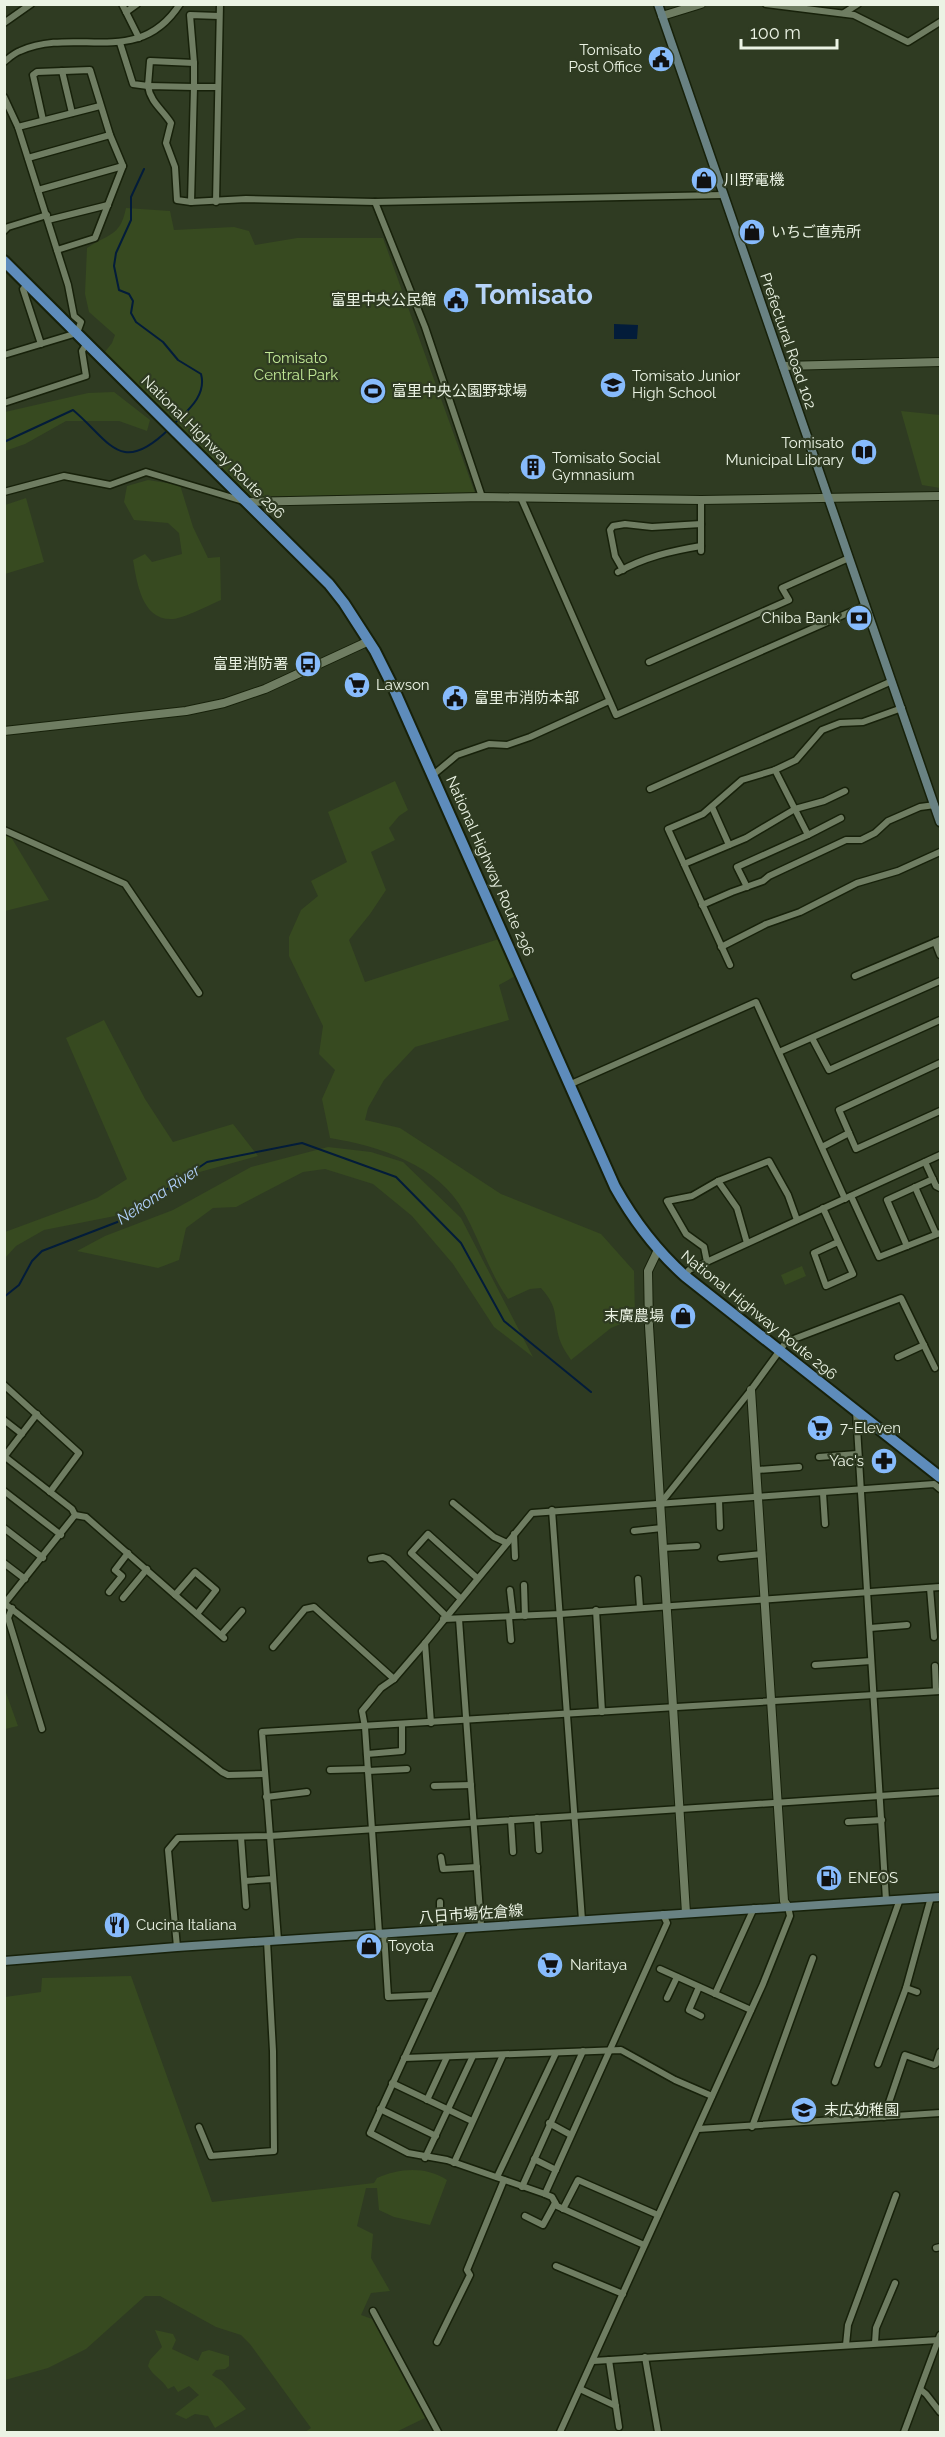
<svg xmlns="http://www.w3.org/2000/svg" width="945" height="2437" font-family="Raleway,'Noto Sans JP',sans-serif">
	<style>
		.green { fill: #374a20 }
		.water { fill: #031c3a }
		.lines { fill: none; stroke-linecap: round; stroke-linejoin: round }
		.stream { stroke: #031c3a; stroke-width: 2 }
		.minor-casing { stroke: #17210a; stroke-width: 9 }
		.tertiary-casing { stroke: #17210a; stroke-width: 10 }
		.secondary-casing { stroke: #17210a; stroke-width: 11 }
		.trunk-casing { stroke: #17210a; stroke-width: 14 }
		.minor { stroke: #6f7d62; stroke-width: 6 }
		.tertiary { stroke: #6f7d62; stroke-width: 8 }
		.secondary { stroke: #698283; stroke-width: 8 }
		.trunk { stroke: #5e8cbb; stroke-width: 10 }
		.labels { text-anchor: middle; stroke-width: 4.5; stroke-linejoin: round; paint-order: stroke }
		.poi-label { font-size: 15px; fill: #ebf3e4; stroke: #2f3b22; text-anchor: start }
		.street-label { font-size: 15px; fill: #ebf3e4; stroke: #2f3b22 }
		.park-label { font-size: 15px; fill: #c1e897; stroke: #2f3b22 }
		.water-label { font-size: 16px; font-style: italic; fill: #b0d0fa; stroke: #2f3b22 }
		.town-label { font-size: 27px; font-weight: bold; fill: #b7d4f9; stroke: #2f3b22 }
	</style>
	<rect width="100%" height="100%" fill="#2f3b22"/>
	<g class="green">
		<path d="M126 208 170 211 174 230 234 227 249 231 255 245 297 238H383L475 493 255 497 249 499 104 353 112 343 115 335 89 312 85 294 87 248C109 233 120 237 126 208Z"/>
		<polygon points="114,392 150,420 147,431 119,421 66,421 25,444 5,451 5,412 88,393"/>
		<polygon points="901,411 940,415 940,488 922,485"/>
		<path d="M148 480 180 485 193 527 208 558 220 557 221 600C209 605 185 618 173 619 142 621 137 583 133 560L145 554 152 562 182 554 179 533 168 523 134 520 124 502 127 486Z"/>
		<polygon points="26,498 44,562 5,574 5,505"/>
		<path d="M395 781 408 810 399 816 389 828 395 840 371 852 386 890 370 914 349 940 365 982 499 939 517 975 499 985 509 1020 415 1047 384 1080 368 1108 365 1120 400 1128 501 1194 601 1234 634 1271 635 1318 611 1328 571 1360C567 1354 563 1348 561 1343 552 1319 561 1310 541 1288L530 1289 508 1299C489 1272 480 1241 464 1212 439 1165 379 1146 330 1138L322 1099 335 1070 319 1054 323 1026 289 956V937L301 910 318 896 311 881 347 862 328 812Z"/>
		<polygon points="5,827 49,900 5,911"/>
		<polygon points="104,1020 145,1099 173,1142 233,1124 258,1156 196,1173 115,1216 44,1230 16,1246 5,1258 5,1232 97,1198 127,1179 66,1038"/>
		<polygon points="328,1147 371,1152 403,1162 461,1218 533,1357 494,1327 453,1264 412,1216 373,1184 325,1169 303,1172 236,1207 213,1208 186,1228 179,1260 158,1268 77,1251 105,1236 173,1210 251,1167"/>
		<polygon points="802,1266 806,1276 785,1285 781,1275"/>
		<polygon points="5,1690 18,1726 5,1729 4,1729"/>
		<path d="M131 1976 212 2202 374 2183 377 2178C399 2168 426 2166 447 2180L430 2225 394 2217 379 2210 377 2188H366L357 2226 373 2234 371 2258 390 2291 371 2293 361 2315 372 2319 425 2418 396 2432H305L311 2428 250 2344 241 2335 216 2327 160 2296H145L86 2349 48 2368 5 2380V1997L41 1992 42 1978Z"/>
		<path d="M155 2330 173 2334 176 2340 172 2349 198 2361 202 2352 209 2350 229 2356V2366L225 2369 216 2370 212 2375 222 2381 246 2409 215 2428 208 2416 195 2414 186 2419 175 2414 199 2395 189 2386 178 2392 174 2386 168 2389C162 2379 153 2376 148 2366L150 2360 162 2347Z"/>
	</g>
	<polygon class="water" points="614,324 638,325 637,339 614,339"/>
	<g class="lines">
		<g class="stream">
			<path d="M144 169 131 197V220L116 253 114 266 119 290 129 294 133 301 131 313 136 322 163 342 178 360 201 374C207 396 187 411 173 425"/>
			<path d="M4 442 73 410C110 441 120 477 169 429"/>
			<polyline points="4,1297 19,1285 32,1261 42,1251 120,1221 207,1162 302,1143 396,1177 461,1243 504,1321 591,1392"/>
		</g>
		<defs>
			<g id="minor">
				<polyline points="122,4 139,38"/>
				<polyline points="766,4 854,15 908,42 940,22"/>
				<polyline points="126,12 137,4"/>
				<polyline points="844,13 858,4"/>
				<path d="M219 16 190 15 194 63V87L148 86C150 102 163 110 171 123L166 143 175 167 177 200 191 202 246 199 375 202 723 195"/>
				<polyline points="4,23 31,4"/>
				<polyline points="120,43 133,84 148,86 150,61 194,63"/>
				<path d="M4 62C9 58 14 53 20 51 77 26 138 69 180 4"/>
				<polyline points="62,71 72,113"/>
				<polyline points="4,97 18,127 68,285 74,316 81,322 77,333 4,355"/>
				<polyline points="43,120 33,75 37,72 90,70 110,135 123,166 95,238 57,250"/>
				<polyline points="18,127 100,106"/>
				<polyline points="28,158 110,135"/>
				<polyline points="38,190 123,166"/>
				<polyline points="191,202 194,87 217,87"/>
				<polyline points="216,202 220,4"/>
				<polyline points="375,202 425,327 482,497"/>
				<polyline points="48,220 108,205"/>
				<polyline points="4,231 8,227 47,215"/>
				<polyline points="28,284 23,289 41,344"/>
				<polyline points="4,403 86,376 82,351 87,343"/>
				<polyline points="4,492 64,476 110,485 146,472 243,501"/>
				<polyline points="521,498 616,715 866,605"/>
				<polyline points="701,500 701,551"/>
				<polyline points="623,570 615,556 610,530 613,526 625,524 652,527 701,524"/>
				<path d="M618 572C645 557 671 551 701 546"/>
				<polyline points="649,662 789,600 782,588 849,558"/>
				<polyline points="775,770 808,835 841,818"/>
				<polyline points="433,775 457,755 489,744 507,745 530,737 609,701"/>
				<polyline points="650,789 892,681"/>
				<polyline points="712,807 729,845"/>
				<polyline points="4,830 125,884 199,993"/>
				<polyline points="684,864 746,838 795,809 824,801 845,791"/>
				<polyline points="747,887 737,867 808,835"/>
				<polyline points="702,905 732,892 763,881 769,876 846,840 861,840 875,833 888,821 920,807 935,805"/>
				<polyline points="935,942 940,955"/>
				<polyline points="721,947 766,924 800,912 857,883 898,871 940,852"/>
				<polyline points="730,965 668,829 703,814 742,780 775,770 796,760 822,730 840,723 863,722 902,708"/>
				<polyline points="855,976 940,940"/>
				<polyline points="812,1038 829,1070 940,1020"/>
				<polyline points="779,1052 940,981"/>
				<polyline points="940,1063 839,1110 856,1149 940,1111"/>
				<polyline points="571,1084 756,1002 845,1199"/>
				<polyline points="822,1147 849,1133"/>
				<polyline points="925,1162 936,1186 940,1188"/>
				<polyline points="718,1181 737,1208 747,1243"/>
				<polyline points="915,1187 936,1234"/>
				<polyline points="851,1196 879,1257 940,1233"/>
				<polyline points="823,1208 853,1274 826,1286 814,1253 838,1242"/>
				<polyline points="907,1246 887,1200 933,1179"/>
				<polyline points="707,1262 704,1247 686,1234 667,1201 692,1196 718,1181 769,1161 788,1195 797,1220"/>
				<polyline points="685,1276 689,1270 940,1155"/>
				<polyline points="898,1357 924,1345"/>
				<polyline points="4,1385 79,1453 50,1492"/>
				<polyline points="856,1411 886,1900"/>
				<polyline points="4,1420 22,1434"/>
				<polyline points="4,1456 72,1509 75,1515 5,1603"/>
				<polyline points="4,1457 37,1414"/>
				<polyline points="819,1457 857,1454"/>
				<polyline points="757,1470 799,1467"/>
				<polyline points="4,1491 61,1535"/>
				<polyline points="823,1493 825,1524"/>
				<polyline points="719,1500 720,1527"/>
				<polyline points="453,1503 494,1537 507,1543"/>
				<polyline points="660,1504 751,1390 786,1342 901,1298 935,1368"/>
				<polyline points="552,1510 582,1920"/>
				<polyline points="75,1515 86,1517 224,1638"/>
				<polyline points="4,1528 43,1558"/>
				<polyline points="634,1531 662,1528"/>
				<polyline points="514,1534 515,1557"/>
				<polyline points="663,1548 697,1546"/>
				<polyline points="721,1558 762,1554"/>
				<polyline points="371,1559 383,1557 388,1559 446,1616"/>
				<polyline points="4,1563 25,1579"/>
				<polyline points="638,1579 640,1608"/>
				<polyline points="524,1585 525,1616"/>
				<polyline points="930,1588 934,1637"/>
				<polyline points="510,1590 513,1616"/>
				<polyline points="109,1592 122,1576 115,1570 128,1553"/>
				<polyline points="175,1595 195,1572 216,1590 197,1614"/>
				<polyline points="123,1598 147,1569"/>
				<polyline points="460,1598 411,1553 428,1534 477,1578"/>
				<polyline points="4,1603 222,1772 228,1775 264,1774"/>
				<polyline points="12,1608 8,1618 42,1729"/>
				<polyline points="596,1610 602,1712"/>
				<polyline points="509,1617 511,1640"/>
				<polyline points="443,1619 560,1614 940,1587"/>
				<polyline points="459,1619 481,1926"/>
				<polyline points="870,1628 907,1625"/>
				<polyline points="221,1635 242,1611"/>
				<polyline points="425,1643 431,1723"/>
				<polyline points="273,1647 305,1609 314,1607 394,1679"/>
				<polyline points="815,1665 871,1661"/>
				<polyline points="935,1666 936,1691"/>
				<polyline points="367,1754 402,1751 402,1725"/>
				<polyline points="330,1770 368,1769"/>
				<polyline points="368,1771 407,1769"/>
				<polyline points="434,1786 471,1785"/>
				<polyline points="266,1797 307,1792"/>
				<polyline points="537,1818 539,1850"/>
				<polyline points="511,1820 513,1852"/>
				<polyline points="848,1822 882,1820"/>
				<polyline points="241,1837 246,1906"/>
				<polyline points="441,1857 443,1869 477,1867"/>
				<polyline points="245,1881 273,1879"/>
				<polyline points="440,1902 440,1929"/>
				<polyline points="464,1928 370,2133 408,2153 447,2160 545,2194 552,2197 557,2206 644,2245"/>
				<polyline points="379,1933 365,1727 362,1711 381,1688 394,1679 425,1643 532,1513 934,1484 940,1489"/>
				<polyline points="384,1933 388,1997 433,1995"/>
				<polyline points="278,1940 262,1732 940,1691"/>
				<polyline points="177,1947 168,1850 178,1838 270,1836 940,1792"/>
				<polyline points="660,1969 751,2010"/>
				<polyline points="699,1987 689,2010 701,2016"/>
				<polyline points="906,1988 917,1992"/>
				<polyline points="715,1994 754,1908"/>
				<polyline points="667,1998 677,1977"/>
				<polyline points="404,2058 621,2050 675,2080 712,2096"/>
				<polyline points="878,2064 906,1988 931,1897"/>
				<polyline points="835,2082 900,1899"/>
				<polyline points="392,2083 472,2121"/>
				<polyline points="427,2100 447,2057"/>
				<polyline points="380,2109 436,2136"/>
				<polyline points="884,2117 905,2055 934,2065 936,2064 940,2052"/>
				<polyline points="549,2123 571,2135"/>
				<polyline points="199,2127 211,2156 274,2151 273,2051 267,1941"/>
				<polyline points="752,2127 813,1958"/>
				<polyline points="698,2129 940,2113"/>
				<polyline points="425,2158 473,2056"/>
				<polyline points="534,2159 556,2170"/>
				<polyline points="454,2163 503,2055"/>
				<polyline points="497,2177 556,2053"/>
				<polyline points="522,2187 583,2051"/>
				<polyline points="545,2194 667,1923 663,1914"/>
				<polyline points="563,2209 578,2180 658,2215"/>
				<polyline points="525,2216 543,2225 555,2203"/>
				<polyline points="936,2248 940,2247"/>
				<polyline points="556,2266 623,2294"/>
				<polyline points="373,2311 438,2432"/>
				<polyline points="437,2342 470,2275 467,2270 504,2180"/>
				<polyline points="875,2343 876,2328 895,2283"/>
				<polyline points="846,2345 848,2325 896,2195"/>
				<polyline points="645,2357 658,2432"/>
				<polyline points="609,2360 619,2427"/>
				<polyline points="593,2361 939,2340"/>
				<polyline points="580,2389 616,2406"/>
				<polyline points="921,2390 926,2394 940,2412"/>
				<polyline points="560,2432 763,1984 790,1916 788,1907"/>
				<polyline points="904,2432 940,2335"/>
			</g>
			<g id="tertiary">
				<polyline points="662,16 701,4"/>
				<polyline points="783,366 940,362"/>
				<polyline points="247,502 482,497 701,500 940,496"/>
				<polyline points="4,731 186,711 224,703 265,689 369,641"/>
				<polyline points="658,1250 648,1271 649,1326 686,1913"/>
				<polyline points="751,1390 784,1901 788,1907"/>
			</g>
			<g id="secondary">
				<polyline points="658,4 940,822"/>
				<polyline points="4,1961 177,1947 940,1897"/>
			</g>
			<path id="trunk" d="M4 261 329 584 344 603 375 651 393 687 615 1187C634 1221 656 1250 685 1276L940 1477"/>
		</defs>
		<use href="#minor" class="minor-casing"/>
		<use href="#tertiary" class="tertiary-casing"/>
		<use href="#secondary" class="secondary-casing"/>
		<use href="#trunk" class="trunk-casing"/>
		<use href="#minor" class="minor"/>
		<use href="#tertiary" class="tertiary"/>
		<use href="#secondary" class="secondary"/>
		<use href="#trunk" class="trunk"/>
	</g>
	<defs>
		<symbol id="civic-disc" viewBox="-11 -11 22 22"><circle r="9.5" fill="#87bbfc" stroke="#2f3b22"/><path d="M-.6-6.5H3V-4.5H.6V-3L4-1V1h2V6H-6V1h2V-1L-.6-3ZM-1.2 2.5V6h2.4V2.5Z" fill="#111"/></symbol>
		<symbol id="shop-disc" viewBox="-11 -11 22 22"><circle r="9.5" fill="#87bbfc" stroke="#2f3b22"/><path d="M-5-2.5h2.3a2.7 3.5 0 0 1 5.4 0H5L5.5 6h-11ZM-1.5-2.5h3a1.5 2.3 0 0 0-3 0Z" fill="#111"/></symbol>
		<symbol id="school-disc" viewBox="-11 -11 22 22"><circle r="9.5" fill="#87bbfc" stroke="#2f3b22"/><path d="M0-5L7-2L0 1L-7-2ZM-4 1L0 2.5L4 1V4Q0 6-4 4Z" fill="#111"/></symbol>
		<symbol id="stadium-disc" viewBox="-11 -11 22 22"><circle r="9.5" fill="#87bbfc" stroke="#2f3b22"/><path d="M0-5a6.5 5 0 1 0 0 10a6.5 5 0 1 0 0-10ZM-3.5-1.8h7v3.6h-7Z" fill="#111"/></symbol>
		<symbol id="library-disc" viewBox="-11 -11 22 22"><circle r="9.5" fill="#87bbfc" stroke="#2f3b22"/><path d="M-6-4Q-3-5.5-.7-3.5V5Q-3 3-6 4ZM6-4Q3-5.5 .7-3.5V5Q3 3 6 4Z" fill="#111"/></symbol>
		<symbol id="building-disc" viewBox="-11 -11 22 22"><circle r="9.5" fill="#87bbfc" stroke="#2f3b22"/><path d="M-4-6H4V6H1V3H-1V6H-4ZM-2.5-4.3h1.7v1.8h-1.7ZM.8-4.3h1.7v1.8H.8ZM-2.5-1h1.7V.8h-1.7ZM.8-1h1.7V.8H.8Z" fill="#111"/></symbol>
		<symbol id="bank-disc" viewBox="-11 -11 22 22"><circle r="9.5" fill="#87bbfc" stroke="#2f3b22"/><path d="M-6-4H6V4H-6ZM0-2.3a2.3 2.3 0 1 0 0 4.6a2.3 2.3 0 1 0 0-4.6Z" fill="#111"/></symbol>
		<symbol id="bus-disc" viewBox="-11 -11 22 22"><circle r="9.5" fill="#87bbfc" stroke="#2f3b22"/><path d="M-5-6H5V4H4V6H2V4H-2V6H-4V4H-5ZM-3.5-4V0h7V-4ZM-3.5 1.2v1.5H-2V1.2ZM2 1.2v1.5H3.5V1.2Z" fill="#111"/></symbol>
		<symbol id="supermarket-disc" viewBox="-11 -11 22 22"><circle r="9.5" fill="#87bbfc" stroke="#2f3b22"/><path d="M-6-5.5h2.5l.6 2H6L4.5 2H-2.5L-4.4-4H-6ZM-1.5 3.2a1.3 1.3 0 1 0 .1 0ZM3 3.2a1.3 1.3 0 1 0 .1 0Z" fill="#111"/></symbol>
		<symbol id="pharmacy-disc" viewBox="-11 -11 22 22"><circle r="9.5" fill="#87bbfc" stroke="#2f3b22"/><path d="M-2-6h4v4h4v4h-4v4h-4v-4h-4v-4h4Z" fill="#111"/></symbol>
		<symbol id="fuel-disc" viewBox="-11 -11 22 22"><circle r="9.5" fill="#87bbfc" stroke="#2f3b22"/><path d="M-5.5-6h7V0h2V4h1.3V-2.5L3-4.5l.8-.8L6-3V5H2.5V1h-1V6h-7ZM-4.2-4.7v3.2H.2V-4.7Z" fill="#111"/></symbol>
		<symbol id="restaurant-disc" viewBox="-11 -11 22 22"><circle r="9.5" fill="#87bbfc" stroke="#2f3b22"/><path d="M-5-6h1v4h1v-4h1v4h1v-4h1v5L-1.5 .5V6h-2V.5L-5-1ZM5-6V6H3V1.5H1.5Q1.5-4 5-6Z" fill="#111"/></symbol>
	</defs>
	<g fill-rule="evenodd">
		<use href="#civic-disc" x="646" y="44" width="30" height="30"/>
		<use href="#shop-disc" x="689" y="165" width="30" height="30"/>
		<use href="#shop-disc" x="737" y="217" width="30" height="30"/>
		<use href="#civic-disc" x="441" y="285" width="30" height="30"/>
		<use href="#school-disc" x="598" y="370" width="30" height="30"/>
		<use href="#stadium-disc" x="358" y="376" width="30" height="30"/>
		<use href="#library-disc" x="849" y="437" width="30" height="30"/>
		<use href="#building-disc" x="518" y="452" width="30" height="30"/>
		<use href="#bank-disc" x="844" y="603" width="30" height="30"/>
		<use href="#bus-disc" x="293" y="649" width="30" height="30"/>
		<use href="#supermarket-disc" x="342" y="670" width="30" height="30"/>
		<use href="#civic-disc" x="440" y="683" width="30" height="30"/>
		<use href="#shop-disc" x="668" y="1301" width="30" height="30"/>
		<use href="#supermarket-disc" x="805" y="1413" width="30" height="30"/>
		<use href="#pharmacy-disc" x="869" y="1446" width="30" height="30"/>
		<use href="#fuel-disc" x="814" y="1863" width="30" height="30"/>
		<use href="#restaurant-disc" x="102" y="1910" width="30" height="30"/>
		<use href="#shop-disc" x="354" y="1931" width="30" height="30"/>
		<use href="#supermarket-disc" x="535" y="1950" width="30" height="30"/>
		<use href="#school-disc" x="789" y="2095" width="30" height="30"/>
	</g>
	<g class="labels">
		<g class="poi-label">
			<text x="642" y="55" text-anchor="end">Tomisato<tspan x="642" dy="17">Post Office</tspan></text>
			<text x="724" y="185">川野電機</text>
			<text x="771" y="237">いちご直売所</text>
			<text x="436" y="305" text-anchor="end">富里中央公民館</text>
			<text x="632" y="381">Tomisato Junior<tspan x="632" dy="17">High School</tspan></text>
			<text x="392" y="396">富里中央公園野球場</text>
			<text x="844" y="448" text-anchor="end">Tomisato<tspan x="844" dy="17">Municipal Library</tspan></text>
			<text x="552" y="463">Tomisato Social<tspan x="552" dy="17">Gymnasium</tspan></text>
			<text x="840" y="623" text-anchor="end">Chiba Bank</text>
			<text x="288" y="669" text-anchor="end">富里消防署</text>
			<text x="376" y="690">Lawson</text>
			<text x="474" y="703">富里市消防本部</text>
			<text x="664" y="1321" text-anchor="end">末廣農場</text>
			<text x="840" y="1433">7-Eleven</text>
			<text x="864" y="1466" text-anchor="end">Yac's</text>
			<text x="848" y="1883">ENEOS</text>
			<text x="136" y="1930">Cucina Italiana</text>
			<text x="388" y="1951">Toyota</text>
			<text x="570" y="1970">Naritaya</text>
			<text x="824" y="2115">末広幼稚園</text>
		</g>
		<g class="street-label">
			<text transform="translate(788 341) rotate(71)" y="5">Prefectural Road 102</text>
			<text transform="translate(213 447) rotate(45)" y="5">National Highway Route 296</text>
			<text transform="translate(490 866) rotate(66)" y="5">National Highway Route 296</text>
			<text transform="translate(759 1315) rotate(39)" y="5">National Highway Route 296</text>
			<text transform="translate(471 1914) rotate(-4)" y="5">八日市場佐倉線</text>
		</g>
		<g class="park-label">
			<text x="296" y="363">Tomisato<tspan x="296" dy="17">Central Park</tspan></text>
		</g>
		<g class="water-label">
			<text transform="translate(158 1194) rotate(-33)" y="6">Nekona River</text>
		</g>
		<g class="town-label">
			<text x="534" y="304">Tomisato</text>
		</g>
	</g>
	<rect width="945" height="2437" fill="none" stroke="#ebf3e4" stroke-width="12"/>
	<path d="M741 39v9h96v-9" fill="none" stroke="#ebf3e4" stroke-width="3"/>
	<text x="750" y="39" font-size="18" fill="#ebf3e4" stroke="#2f3b22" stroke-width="4.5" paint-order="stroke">100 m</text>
</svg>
